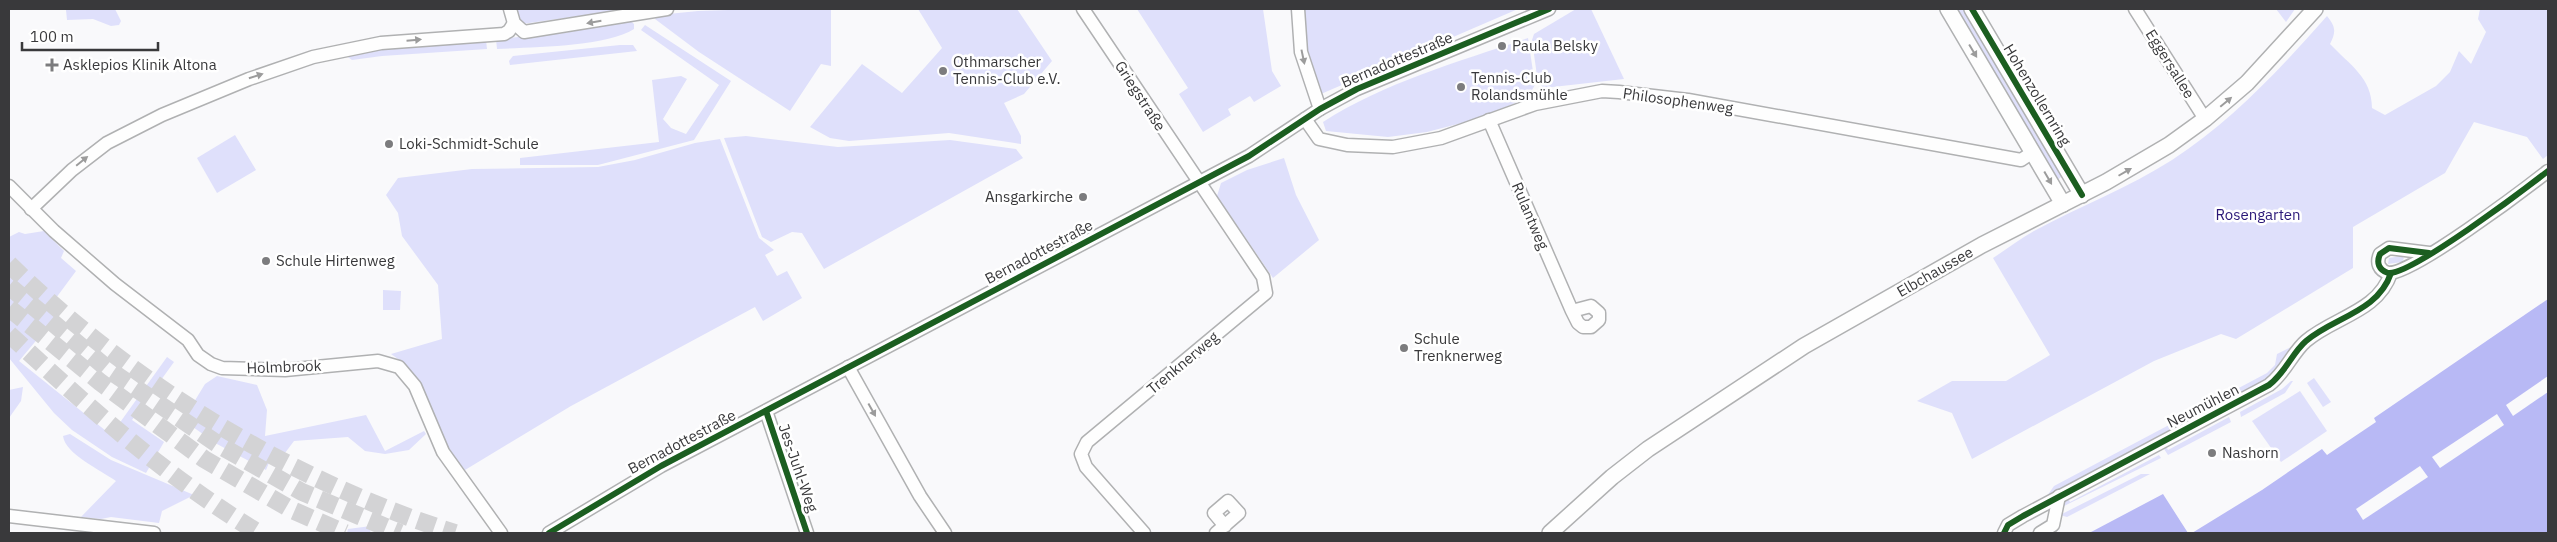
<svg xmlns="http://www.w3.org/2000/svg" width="2557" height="542" font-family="'IBM Plex Sans',sans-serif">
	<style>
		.green { fill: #dfe0fb }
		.water { fill: #b8b9f5 }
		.pier { fill: #f9f9fb }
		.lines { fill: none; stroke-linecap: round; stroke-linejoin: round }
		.highway-tunnel { stroke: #d3d3d5; stroke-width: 18; stroke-dasharray: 18 9; stroke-linecap: butt }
		.minor-casing { stroke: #b0b1b2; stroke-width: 15 }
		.major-casing { stroke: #b0b1b2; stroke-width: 18 }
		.minor { stroke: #fefefe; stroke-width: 12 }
		.major { stroke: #fefefe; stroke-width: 15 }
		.cycleway-casing { stroke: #fff; stroke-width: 9 }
		.cycleway { stroke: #1b5e20; stroke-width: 6 }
		.oneway { fill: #9c9c9c }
		.poi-dot { fill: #7c7c7e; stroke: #fff; stroke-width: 2 }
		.labels { text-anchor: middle; stroke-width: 5; stroke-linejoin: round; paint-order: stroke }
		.poi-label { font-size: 15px; fill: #39393b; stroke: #fff; text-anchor: start }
		.street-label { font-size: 15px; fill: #39393b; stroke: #fff }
		.park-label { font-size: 15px; fill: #2b1878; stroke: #fff }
	</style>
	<rect width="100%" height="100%" fill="#f9f9fb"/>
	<g class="green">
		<polygon points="83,9 115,9 121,21 119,25 111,26 93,19 67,20 66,10"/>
		<polygon points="517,9 628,9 522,24"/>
		<polygon points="758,9 831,9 831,66 821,64 790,111 699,52 655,19 658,15 698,11"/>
		<polygon points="918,9 1017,9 1052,61 1024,94 1004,103 1021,136 1021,144 949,133 849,141 830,138 810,127 862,64 902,93 942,48"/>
		<polygon points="1137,9 1263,9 1272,71 1281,86 1254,102 1250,96 1228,109 1231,115 1203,132 1179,94 1188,88"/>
		<polygon points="1302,9 1518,9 1321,94 1309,70"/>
		<polygon points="1576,9 1591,9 1624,79 1544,88 1538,83 1532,40 1534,34"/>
		<polygon points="1954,9 1966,9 2064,175 2056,181"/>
		<polygon points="2276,9 2295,9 2286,22"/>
		<path d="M2480 9H2548V155L2543 159 2527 137 2474 122 2445 173 2353 227V268L2236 339 2221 334 2154 361 1972 459 1952 413 1917 401 1952 381H2006L2050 355 1993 258C2007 249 2020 239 2034 231 2080 206 2128 188 2172 160 2232 121 2280 69 2327 16 2336 27 2336 32 2330 44 2350 65 2372 78 2372 108L2385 115 2436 86 2450 72 2459 51 2471 64 2486 32 2478 19Z"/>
		<path d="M631 21 634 24V29C605 47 532 47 497 49L496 39 564 33Z"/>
		<polygon points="645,25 731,81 694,140 598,165 520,165 520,158 659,142 652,80 681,76 687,79 663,119 671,128 686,134 719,85 641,30"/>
		<path d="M1528 38 1535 85 1527 98 1477 119 1427 132 1388 137 1326 131 1323 122C1385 82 1458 62 1528 38Z"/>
		<path d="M486 40 487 49 382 56 352 60 348 57C369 41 456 42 486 40Z"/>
		<polygon points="620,45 633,45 637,51 510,65 509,61 513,56"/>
		<polygon points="235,135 256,170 217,193 197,158"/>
		<polygon points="746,136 838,147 950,140 1016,149 1023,158 824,269 802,233 792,232 771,242 762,237 724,138"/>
		<path d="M720 139 759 238 774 250 765 255 777 276 787 271 802 298 763 321 755 307 571 406 465 470C459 462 451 454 446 445 425 409 429 379 391 354L442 339 438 285 402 236 398 213 386 195 398 178 472 169 598 167 635 160 695 143Z"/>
		<polygon points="1284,158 1296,195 1319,240 1273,278 1217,196 1221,183 1247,170"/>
		<polygon points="44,231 64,251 61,258 76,271 56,298 65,306 19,361 111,435 167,357 174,362 132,420 164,442 146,473 112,457 72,430 54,413 9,358 9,237 19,232 25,234"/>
		<polygon points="2401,256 2404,258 2402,262 2388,264 2389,258"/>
		<polygon points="383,290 401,291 400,310 383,310"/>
		<polygon points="2295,345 2270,378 2047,496 2054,486 2267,373 2275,365 2277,354"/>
		<polygon points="217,376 257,385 267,410 265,436 366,415 385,451 424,431 426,434 409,450 385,454 365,451 348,437 294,441 282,457 271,458 266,470 217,444 183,420 205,384"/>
		<polygon points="2314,378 2331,402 2323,407 2307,383"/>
		<polygon points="2291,381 2293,381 2285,393 2241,417 2240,412 2282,389"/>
		<polygon points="23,387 21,401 9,418 9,390"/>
		<polygon points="2300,391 2327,431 2281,462 2252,421"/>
		<polygon points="2229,417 2231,422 2168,455 2162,446 2165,444 2168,450"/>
		<path d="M70 434 111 460 194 495 162 511 159 523 111 517 101 519 81 517 116 481C102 471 65 454 63 436Z"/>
		<polygon points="2159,455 2161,458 2060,508 2067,496 2070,502"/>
		<polygon points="2141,474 2150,474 2067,517 2060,515"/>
		<polygon points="371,526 370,533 347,533 348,529"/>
	</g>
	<g class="water">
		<polygon points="2548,299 2548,533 2192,533 2262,490 2322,449 2327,455 2376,422 2374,418"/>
		<polygon points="2163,494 2188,533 2089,533 2093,531"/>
	</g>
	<g class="pier">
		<polygon points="2548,376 2548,392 2513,416 2506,405"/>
		<polygon points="2497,414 2504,425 2440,468 2432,457"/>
		<polygon points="2420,466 2428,477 2363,520 2356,509"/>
	</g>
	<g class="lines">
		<g class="highway-tunnel">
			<path d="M9 264C132 384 291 481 455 533"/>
			<polyline points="9,286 109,370 219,445 302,492 400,533"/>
			<polyline points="9,308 100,382 204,459 292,510 345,533"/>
			<path d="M9 334C87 406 167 478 259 533"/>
		</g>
		<defs>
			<g id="minor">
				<polyline points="510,9 514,23 524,32 667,9"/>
				<polyline points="1083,9 1263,277 1266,293 1087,442 1081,454 1086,467 1144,533"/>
				<polyline points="1298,9 1301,52 1320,109"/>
				<polyline points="2135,9 2205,119"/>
				<polyline points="1305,119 1319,139 1347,145 1393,147 1441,138 1535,104 1602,91 1619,92 1688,100 2021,160 2033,152"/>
				<polyline points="1489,120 1572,311 1578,323 1583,327 1591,327 1599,320 1599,313 1591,306 1572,311"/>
				<polyline points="9,186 54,231 115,284 188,340 198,355 211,364 222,368 285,370 378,361 399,367 415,386 443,452 501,533"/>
				<polyline points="31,209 72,170 107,143 162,115 249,79 313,57 381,43 504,34 509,31 514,23"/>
				<path d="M2429 253 2389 248 2380 254C2376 263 2379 270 2388 273 2410 276 2525 189 2548 171"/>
				<polyline points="848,367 920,496 945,533"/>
				<polyline points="766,411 807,533"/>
				<polyline points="9,516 154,533"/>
				<polyline points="549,533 661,466 1249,156 1320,109 1357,89 1549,9"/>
				<polyline points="1216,533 1239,513 1228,501 1214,513 1225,526"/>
				<path d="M2004 533 2008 525 2023 516 2269 385C2286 372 2292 353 2306 341 2334 317 2378 312 2391 273"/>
				<polyline points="2040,533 2053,525 2059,496"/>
			</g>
			<g id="major">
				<polyline points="1948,9 2063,204"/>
				<polyline points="1972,9 2082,195"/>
				<polyline points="1550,533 1612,477 1648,449 1804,346 1982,245 2106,182 2169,145 2205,119 2247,83 2315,9"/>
			</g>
		</defs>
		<use href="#minor" class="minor-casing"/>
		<use href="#major" class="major-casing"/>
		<use href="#minor" class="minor"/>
		<use href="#major" class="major"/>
		<defs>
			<g id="cycleway">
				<polyline points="1972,9 2082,195"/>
				<path d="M2429 253 2389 248 2380 254C2376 263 2379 270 2388 273 2410 276 2525 189 2548 171"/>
				<polyline points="766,411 807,533"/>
				<polyline points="549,533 661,466 1249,156 1320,109 1357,89 1549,9"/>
				<path d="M2004 533 2008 525 2023 516 2269 385C2286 372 2292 353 2306 341 2334 317 2378 312 2391 273"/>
			</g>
		</defs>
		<use href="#cycleway" class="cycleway-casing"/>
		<use href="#cycleway" class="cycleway"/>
	</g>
	<defs><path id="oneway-solid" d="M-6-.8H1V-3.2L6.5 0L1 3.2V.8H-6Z" transform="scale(1.25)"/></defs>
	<g class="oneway">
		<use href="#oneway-solid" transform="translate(594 22) rotate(170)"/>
		<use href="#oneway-solid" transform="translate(414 40) rotate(-5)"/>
		<use href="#oneway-solid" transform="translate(1973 51) rotate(59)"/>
		<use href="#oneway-solid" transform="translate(1303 57) rotate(78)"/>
		<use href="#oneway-solid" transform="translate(256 76) rotate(-18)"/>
		<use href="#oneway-solid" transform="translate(2226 102) rotate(-40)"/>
		<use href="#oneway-solid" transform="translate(82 161) rotate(-39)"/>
		<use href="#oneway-solid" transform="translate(2125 172) rotate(-30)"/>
		<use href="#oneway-solid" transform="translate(2048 178) rotate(60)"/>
		<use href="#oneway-solid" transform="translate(872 410) rotate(61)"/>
	</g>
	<g class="poi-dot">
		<circle cx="1502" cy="46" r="5"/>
		<path d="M49.5 57.5h5v5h5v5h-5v5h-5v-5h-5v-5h5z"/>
		<circle cx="943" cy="71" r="5"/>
		<circle cx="1461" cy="87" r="5"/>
		<circle cx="389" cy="144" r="5"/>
		<circle cx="1083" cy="197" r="5"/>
		<circle cx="266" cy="261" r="5"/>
		<circle cx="1404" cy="348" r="5"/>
		<circle cx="2212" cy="453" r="5"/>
	</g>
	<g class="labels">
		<g class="poi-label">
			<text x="1512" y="51">Paula Belsky</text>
			<text x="953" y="67">Othmarscher<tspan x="953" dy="17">Tennis-Club e.V.</tspan></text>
			<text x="63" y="70">Asklepios Klinik Altona</text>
			<text x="1471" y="83">Tennis-Club<tspan x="1471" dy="17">Rolandsmühle</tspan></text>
			<text x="399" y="149">Loki-Schmidt-Schule</text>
			<text x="1073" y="202" text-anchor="end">Ansgarkirche</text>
			<text x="276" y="266">Schule Hirtenweg</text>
			<text x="1414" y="344">Schule<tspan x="1414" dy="17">Trenknerweg</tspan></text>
			<text x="2222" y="458">Nashorn</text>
		</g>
		<g class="street-label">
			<text transform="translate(1397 60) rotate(-23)" y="5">Bernadottestraße</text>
			<text transform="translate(2170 64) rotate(58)" y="5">Eggersallee</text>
			<text transform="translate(2037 95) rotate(59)" y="5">Hohenzollernring</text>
			<text transform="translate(1140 96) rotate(57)" y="5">Griegstraße</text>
			<text transform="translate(1678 101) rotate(8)" y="5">Philosophenweg</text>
			<text transform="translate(1530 216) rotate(67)" y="5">Rulantweg</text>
			<text transform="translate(1039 252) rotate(-28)" y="5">Bernadottestraße</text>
			<text transform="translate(1935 272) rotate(-30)" y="5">Elbchaussee</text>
			<text transform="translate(1183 363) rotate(-40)" y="5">Trenknerweg</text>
			<text transform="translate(284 367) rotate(-2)" y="5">Holmbrook</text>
			<text transform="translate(2203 406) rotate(-27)" y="5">Neumühlen</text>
			<text transform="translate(682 442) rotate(-28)" y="5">Bernadottestraße</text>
			<text transform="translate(798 468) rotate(71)" y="5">Jes-Juhl-Weg</text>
		</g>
		<g class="park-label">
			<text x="2258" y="220">Rosengarten</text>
		</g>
	</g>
	<rect width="2557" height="542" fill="none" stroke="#39393b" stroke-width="20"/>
	<path d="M22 42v8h136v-8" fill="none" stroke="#39393b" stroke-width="2.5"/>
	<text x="30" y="42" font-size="15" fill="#39393b" stroke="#ffffff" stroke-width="4" paint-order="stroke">100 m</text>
</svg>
